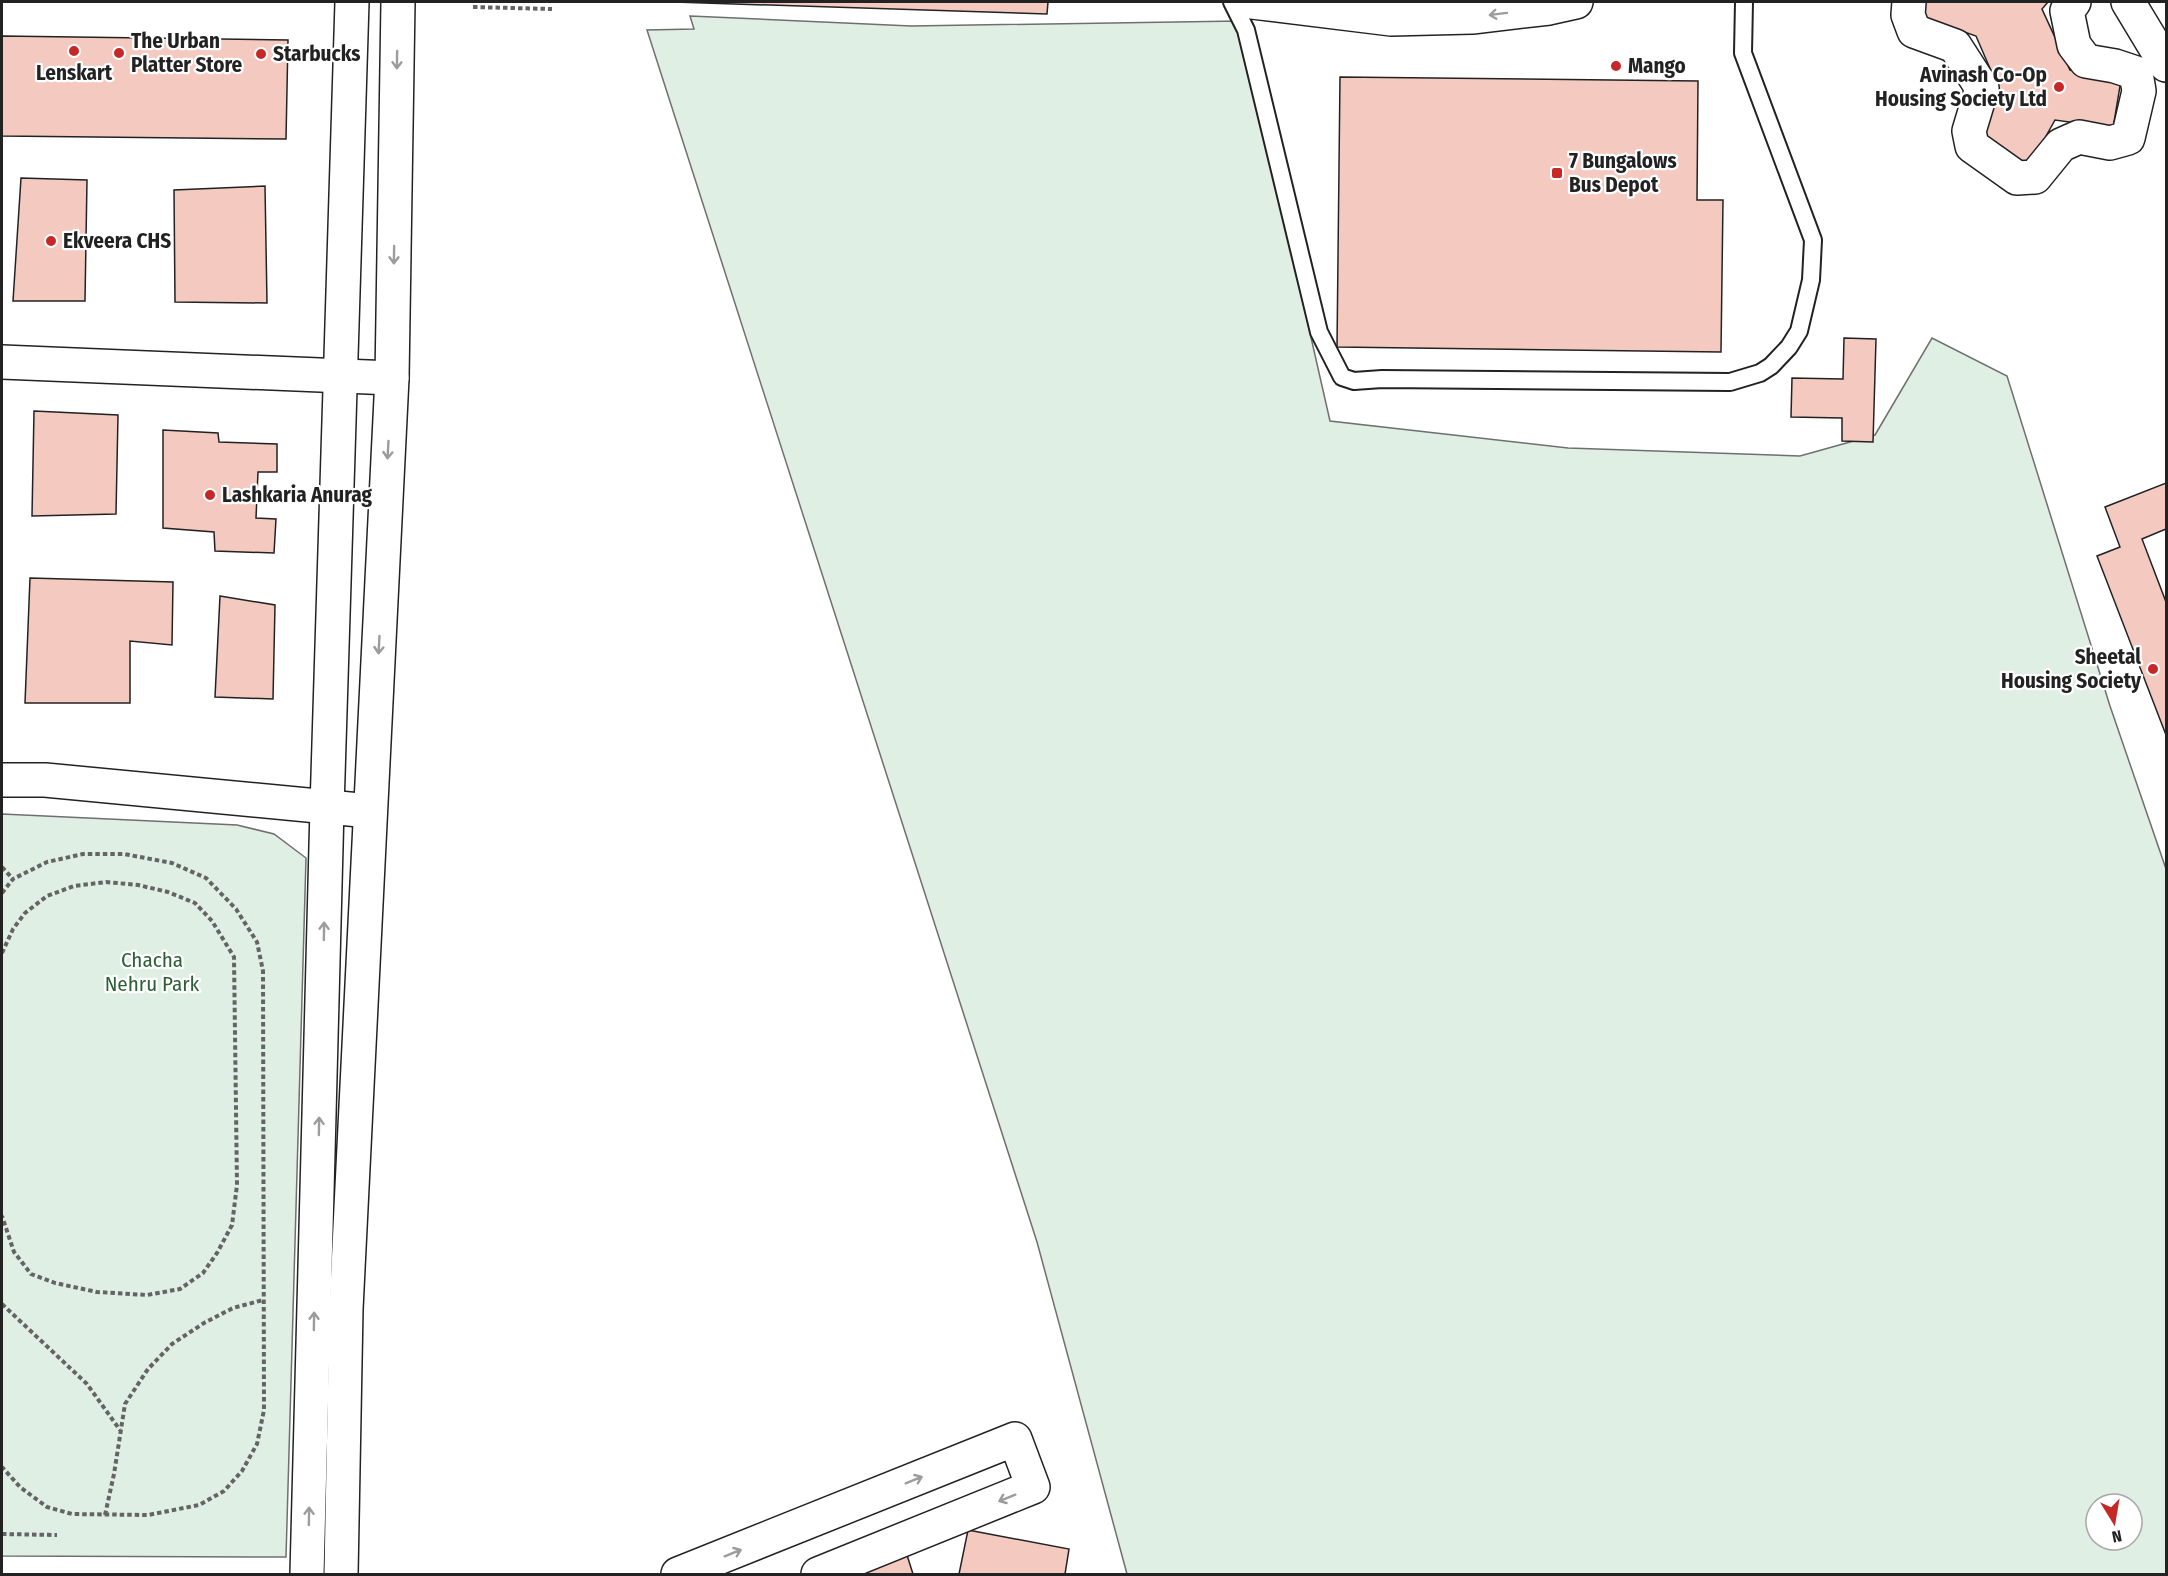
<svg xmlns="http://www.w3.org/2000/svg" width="2168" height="1576" font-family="'Fira Sans Condensed',sans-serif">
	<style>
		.green { fill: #e0efe3; stroke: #6f6f6f; stroke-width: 1.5; fill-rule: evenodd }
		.building { fill: #f3c9c0; stroke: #222; stroke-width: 1.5 }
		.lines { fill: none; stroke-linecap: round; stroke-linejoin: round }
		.lane-casing { stroke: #222; stroke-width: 20 }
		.street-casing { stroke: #222; stroke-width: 36 }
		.secondary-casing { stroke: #222; stroke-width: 36 }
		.path { stroke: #646464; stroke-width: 4; stroke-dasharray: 4.5 3; stroke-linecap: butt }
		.lane { stroke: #fff; stroke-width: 16 }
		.street { stroke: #fff; stroke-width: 33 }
		.secondary { stroke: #fff; stroke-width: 33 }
		.oneway { stroke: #9c9c9c }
		.poi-dot { fill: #c62828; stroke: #fff; stroke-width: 2 }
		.labels { text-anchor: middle; stroke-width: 4.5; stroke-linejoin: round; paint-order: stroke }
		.poi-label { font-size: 21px; font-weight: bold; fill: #222; stroke: #fff; text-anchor: start }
		.park-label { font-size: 21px; fill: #2f5e38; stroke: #fff }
	</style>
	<rect width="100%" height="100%" fill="#fff"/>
	<g class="green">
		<path d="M690 16 911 26 1239 21 1330 421 1568 448 1800 456 1875 435 1932 338 2007 376 2110 706 2166 869V1574H1127L1037 1242 647 30 694 29ZM2096 1504H2132V1540H2096Z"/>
		<polygon points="2,814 237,825 274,834 306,858 286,1557 2,1556"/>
	</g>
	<g class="building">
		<polygon points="674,2 1048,2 1047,14"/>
		<polygon points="1925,2 2048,2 2042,9 2070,70 2121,80 2113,128 2055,120 2026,172 1977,138 2001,94 1976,36 1922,17"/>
		<polygon points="2,36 288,40 286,139 2,136"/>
		<polygon points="1340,77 1698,81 1697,200 1723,200 1721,352 1337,347"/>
		<polygon points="21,178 87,180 85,301 13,301"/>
		<polygon points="265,186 267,303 175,302 174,190"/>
		<polygon points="1844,338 1876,339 1873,442 1842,441 1842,418 1791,417 1792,378 1843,379"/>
		<polygon points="34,411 118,415 116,514 32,516"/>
		<polygon points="163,430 218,433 219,442 277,444 277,472 258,472 256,518 276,519 274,553 215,551 214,532 163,528"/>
		<polygon points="2166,483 2166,529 2142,539 2166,602 2166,735 2097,556 2120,547 2105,507"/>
		<polygon points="30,578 173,582 172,645 130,641 130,703 25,703"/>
		<polygon points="220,596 275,605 273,699 215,697"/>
		<polygon points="968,1530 1069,1549 1065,1574 959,1574"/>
		<polygon points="907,1555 913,1574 859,1574"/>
	</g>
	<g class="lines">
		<defs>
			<polyline id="lane" points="1232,2 1246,30 1319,332 1342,377 1354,381 1382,379 1730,382 1760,373 1771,366 1789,347 1799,331 1811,280 1813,240 1743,53 1744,2"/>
			<g id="street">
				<polyline points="1909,2 1908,15 1914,31 1955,46 1982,88 1969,131 1972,146 2017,178 2035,177 2061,145 2079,137 2110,143 2128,138 2139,91 2136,73 2115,66 2086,61 2074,45 2067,11 2074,2"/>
				<polyline points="2128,2 2166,65"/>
				<polyline points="2,362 392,378"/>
				<polyline points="2,780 45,780 370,811"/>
			</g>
			<g id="secondary">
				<polyline points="1252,2 1391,19 1472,17 1549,8 1576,2"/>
				<polyline points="307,1574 327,808 352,2"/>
				<polyline points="341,1574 346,1309 392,378 398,2"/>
				<polyline points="678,1574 1015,1439 1033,1487 818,1574"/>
			</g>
		</defs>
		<use href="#lane" class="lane-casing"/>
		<use href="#street" class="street-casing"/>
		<use href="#secondary" class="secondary-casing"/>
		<g class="path">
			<polyline points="473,7 552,9"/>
			<polyline points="2,867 13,879"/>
			<polyline points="2,893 13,879 47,862 83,854 124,854 172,863 206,878 236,909 257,942 263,971 264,1410 257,1444 242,1471 224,1491 199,1505 148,1515 72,1514 47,1507 20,1487 2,1467"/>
			<polyline points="2,953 13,929 25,913 47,896 74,886 106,882 138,885 168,892 195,903 212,921 234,957 237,1185 232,1225 217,1253 203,1273 180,1289 147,1295 97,1292 55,1283 31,1274 14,1252 2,1216"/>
			<polyline points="2,1304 87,1384 120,1430"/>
			<polyline points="105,1515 114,1474 125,1404 148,1369 172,1344 204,1323 233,1308 263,1300"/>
			<polyline points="2,1534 57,1535"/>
		</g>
		<use href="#lane" class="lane"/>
		<use href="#street" class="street"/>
		<use href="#secondary" class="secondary"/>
	</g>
	<defs><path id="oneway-shaft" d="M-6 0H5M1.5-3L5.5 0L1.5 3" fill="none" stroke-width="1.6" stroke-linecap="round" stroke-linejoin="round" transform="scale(1.5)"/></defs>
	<g class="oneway">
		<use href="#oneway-shaft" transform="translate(1498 14) rotate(173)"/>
		<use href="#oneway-shaft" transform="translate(397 60) rotate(91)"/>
		<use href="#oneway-shaft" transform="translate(394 255) rotate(91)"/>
		<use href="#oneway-shaft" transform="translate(388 450) rotate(93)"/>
		<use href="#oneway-shaft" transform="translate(379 645) rotate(93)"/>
		<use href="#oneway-shaft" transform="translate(324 931) rotate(-89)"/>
		<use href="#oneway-shaft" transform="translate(319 1126) rotate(-89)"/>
		<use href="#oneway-shaft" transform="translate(314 1321) rotate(-89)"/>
		<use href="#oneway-shaft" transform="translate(914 1480) rotate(-22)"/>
		<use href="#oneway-shaft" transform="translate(1007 1498) rotate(158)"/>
		<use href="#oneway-shaft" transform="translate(309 1516) rotate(-89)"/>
		<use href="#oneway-shaft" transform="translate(733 1553) rotate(-22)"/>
	</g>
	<g class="poi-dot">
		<circle cx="74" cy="51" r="6"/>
		<circle cx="119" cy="53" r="6"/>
		<circle cx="261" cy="54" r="6"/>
		<circle cx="1616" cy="66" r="6"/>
		<circle cx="2059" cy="87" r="6"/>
		<rect x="1551" y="167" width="12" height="12" rx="3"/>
		<circle cx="51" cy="241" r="6"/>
		<circle cx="210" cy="495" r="6"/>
		<circle cx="2153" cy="669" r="6"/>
	</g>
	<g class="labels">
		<g class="poi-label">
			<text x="131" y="48">The Urban<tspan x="131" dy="24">Platter Store</tspan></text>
			<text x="273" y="61">Starbucks</text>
			<text x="1628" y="73">Mango</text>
			<text x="74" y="80" text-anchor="middle">Lenskart</text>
			<text x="2047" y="82" text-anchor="end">Avinash Co-Op<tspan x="2047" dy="24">Housing Society Ltd</tspan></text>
			<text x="1569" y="168">7 Bungalows<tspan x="1569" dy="24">Bus Depot</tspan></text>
			<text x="63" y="248">Ekveera CHS</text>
			<text x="222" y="502">Lashkaria Anurag</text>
			<text x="2141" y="664" text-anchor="end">Sheetal<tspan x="2141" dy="24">Housing Society</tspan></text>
		</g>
		<g class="park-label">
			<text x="152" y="967">Chacha<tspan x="152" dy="24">Nehru Park</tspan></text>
		</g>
	</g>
	<rect width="2168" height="1576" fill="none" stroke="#222222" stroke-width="6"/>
	<g transform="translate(2114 1522) rotate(169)"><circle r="28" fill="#ffffff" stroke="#a7a7a7" stroke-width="1.5"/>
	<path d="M0-4.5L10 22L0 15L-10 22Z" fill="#c62828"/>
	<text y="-9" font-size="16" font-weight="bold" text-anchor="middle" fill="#222222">N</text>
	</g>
</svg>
